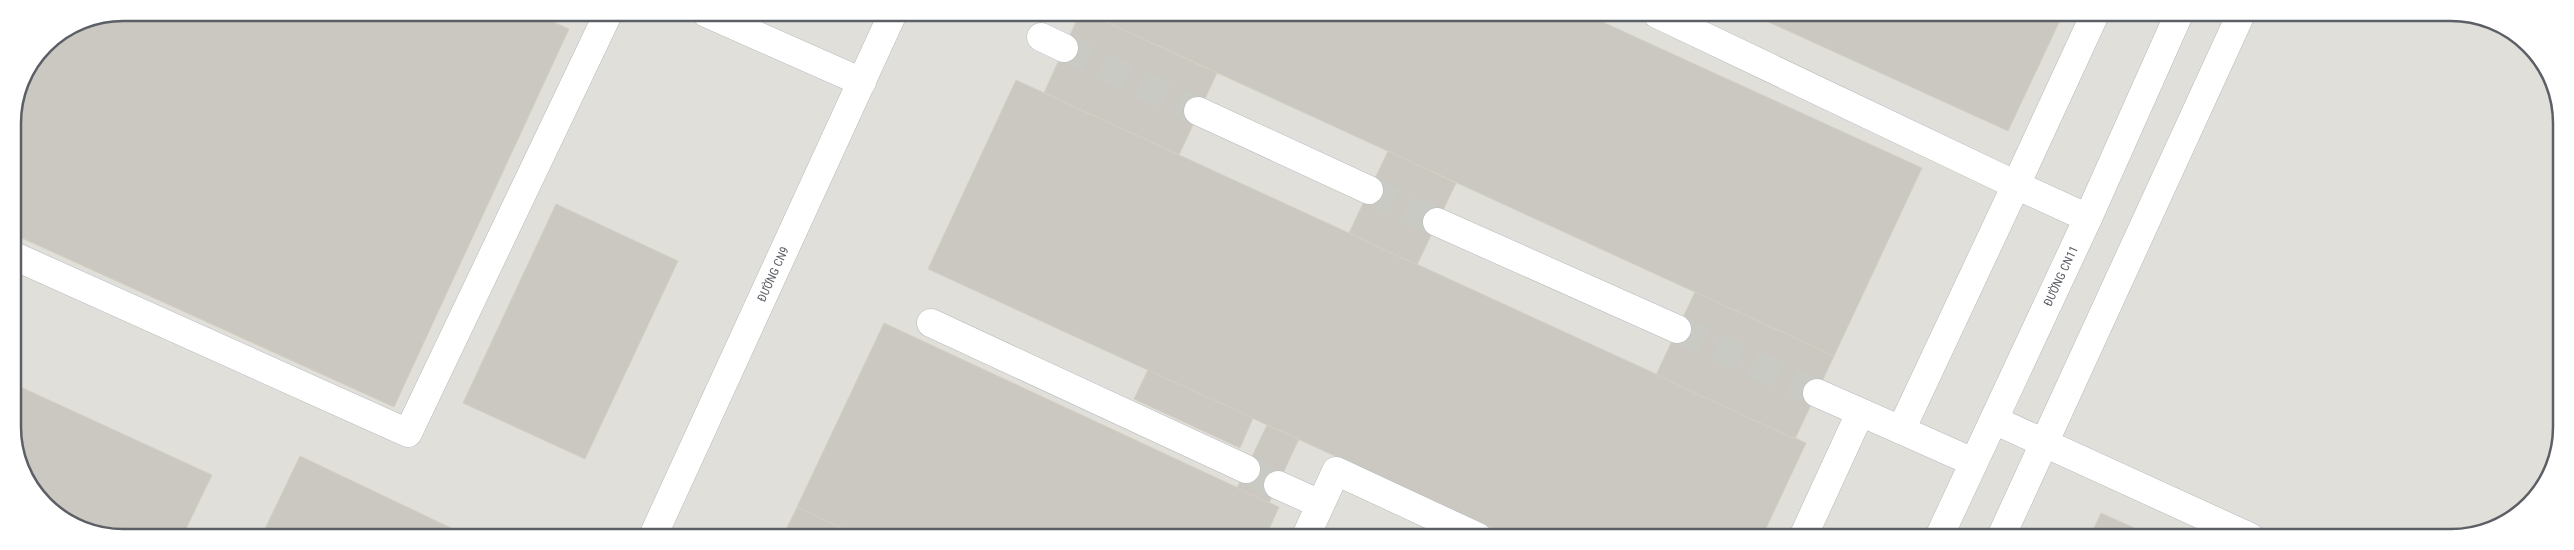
<svg xmlns="http://www.w3.org/2000/svg" width="2574" height="550" font-family="'Roboto Condensed',sans-serif">
	<style>
		.industrial { fill: #e0dfd9 }
		.building { fill: #cac8c1; stroke: #d4cfc2 }
		.lines { fill: none; stroke-linecap: round; stroke-linejoin: round }
		.minor-tunnel { stroke: #cacac4; stroke-width: 28; stroke-dasharray: 28 14; stroke-linecap: butt }
		.minor-casing { stroke: #b7babf; stroke-width: 29 }
		.minor { stroke: #fff; stroke-width: 28 }
		.labels { text-anchor: middle; stroke-width: 5; stroke-linejoin: round; paint-order: stroke }
		.street-label { font-size: 12px; fill: #5c6066; stroke: #fff }
		.rim { fill: none; stroke: #5c6066; stroke-width: 2.5 }
	</style>
	<rect width="100%" height="100%" fill="#efede4"/>
	<polygon class="industrial" points="123,13 2472,15 2529,45 2559,101 2559,448 2524,510 2458,537 102,535 45,505 15,449 13,116 21,80 45,45 81,21"/>
	<g class="building">
		<polygon points="123,12 533,13 569,29 394,407 13,234 13,116 21,80 45,45 81,21"/>
		<polygon points="1080,13 1087,13 1217,73 1179,155 1044,93"/>
		<polygon points="1087,13 1585,14 1922,168 1834,356"/>
		<polygon points="1751,14 2063,14 2008,131"/>
		<polygon points="1016,80 1806,443 1762,537 1511,537 928,269"/>
		<polygon points="1388,151 1456,183 1417,265 1349,233"/>
		<polygon points="556,204 678,261 585,459 463,403"/>
		<polygon points="1695,292 1834,356 1795,439 1656,375"/>
		<polygon points="884,323 1279,507 1266,536 858,536 797,507"/>
		<polygon points="1148,370 1253,418 1240,448 1134,399"/>
		<polygon points="14,384 212,475 183,535 102,535 45,505 15,449"/>
		<polygon points="1267,425 1299,439 1269,503 1237,488"/>
		<polygon points="300,456 451,528 447,536 268,536 263,533"/>
		<polygon points="797,507 858,536 783,536"/>
		<polygon points="2101,513 2154,537 2090,537"/>
		<polygon points="1396,530 1411,536 1393,536"/>
	</g>
	<g class="lines">
		<g class="minor-tunnel">
			<polyline points="1064,48 1198,111"/>
			<polyline points="1369,190 1437,222"/>
			<polyline points="1677,329 1817,393"/>
			<polyline points="1246,469 1278,485"/>
		</g>
		<defs>
			<g id="minor">
				<polyline points="706,13 862,82"/>
				<polyline points="1657,14 2016,185 1901,430 1817,393"/>
				<polyline points="1041,37 1064,48"/>
				<polyline points="1198,111 1369,190"/>
				<polyline points="2088,218 2016,185 2095,14"/>
				<polyline points="1437,222 1677,329"/>
				<polyline points="14,256 408,433 607,16 601,13"/>
				<polyline points="931,323 1246,469"/>
				<polyline points="1994,420 2250,537"/>
				<polyline points="1901,430 1973,462"/>
				<polyline points="1278,485 1320,504"/>
				<path id="s1" d="M653 536 893 13"/>
				<polyline points="1306,536 1336,471 1478,537"/>
				<polyline points="1803,537 1860,413"/>
				<path id="s2" d="M1939 537 2088 218 2179 14"/>
				<polyline points="2001,537 2241,14"/>
			</g>
		</defs>
		<use href="#minor" class="minor-casing"/>
		<use href="#minor" class="minor"/>
	</g>
	<g class="labels">
		<g class="street-label">
			<text dy="4" stroke="none"><textPath href="#s1" startOffset="288">ĐƯỜNG CN9</textPath></text>
			<text dy="4" stroke="none"><textPath href="#s2" startOffset="288">ĐƯỜNG CN11</textPath></text>
		</g>
	</g>
	<path d="M0 0H2574V550H0ZM123 21H2451A102 102 0 0 1 2553 123V427A102 102 0 0 1 2451 529H123A102 102 0 0 1 21 427V123A102 102 0 0 1 123 21Z" fill="#fff" fill-rule="evenodd"/>
	<path class="rim" d="M123 21H2451A102 102 0 0 1 2553 123V427A102 102 0 0 1 2451 529H123A102 102 0 0 1 21 427V123A102 102 0 0 1 123 21Z"/>
</svg>
